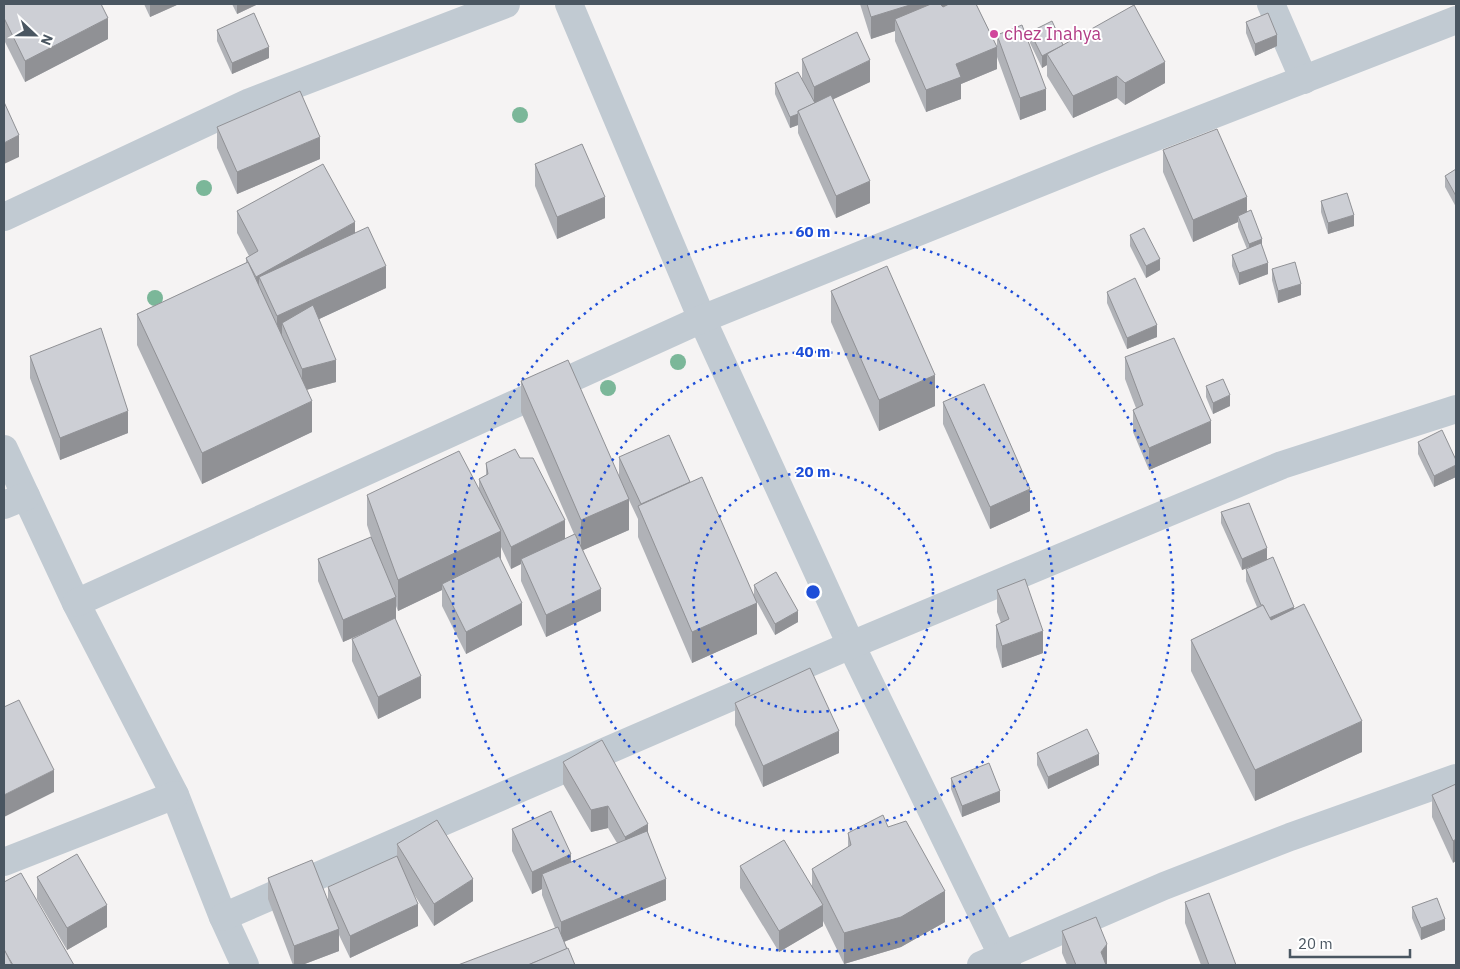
<svg xmlns="http://www.w3.org/2000/svg" width="1460" height="969" font-family="'IBM Plex Sans',sans-serif">
	<style>
		.lines { fill: none; stroke-linecap: round; stroke-linejoin: round }
		.minor { stroke: #c1cad2; stroke-width: 28 }
		.tree { fill: #7bb799 }
		.wall { fill: #b0b2b7 }
		.shaded-wall { fill: #909195 }
		.building { fill: #cdcfd5; stroke: #909195 }
		.ring { fill: none; stroke: #1d4ed8; stroke-width: 2.5; stroke-dasharray: 2.5 5 }
		.hotel-dot { fill: #d1479c; stroke: #fff; stroke-width: 2 }
		.labels { text-anchor: middle; stroke-width: 4; stroke-linejoin: round; paint-order: stroke }
		.hotel-label { font-size: 18px; fill: #b23c85; stroke: #fff; text-anchor: start }
		.centre { fill: #1d4ed8; stroke: #fff; stroke-width: 2.5 }
		.ring-label { font-size: 15px; text-anchor: middle; font-weight: bold; fill: #1d4ed8; stroke: #fff; stroke-width: 4; stroke-linejoin: round; paint-order: stroke }
	</style>
	<rect width="100%" height="100%" fill="#f5f3f3"/>
	<g class="lines">
		<g class="minor">
			<polyline points="569,4 702,319 851,645 1007,965"/>
			<polyline points="1271,4 1304,80"/>
			<polyline points="4,217 250,102 506,4"/>
			<polyline points="4,449 76,603 175,795 223,917 245,965"/>
			<polyline points="4,505 26,496"/>
			<polyline points="76,603 702,319 1099,159 1456,20"/>
			<polyline points="4,862 175,795"/>
			<polyline points="223,917 851,645 1282,465 1456,409"/>
			<polyline points="981,965 1164,886 1290,837 1456,778"/>
		</g>
	</g>
	<g class="tree">
		<circle cx="520" cy="115" r="8"/>
		<circle cx="204" cy="188" r="8"/>
		<circle cx="155" cy="298" r="8"/>
		<circle cx="678" cy="362" r="8"/>
		<circle cx="608" cy="388" r="8"/>
	</g>
	<g class="wall">
		<polygon points="4,4 108,39 25,82 4,40"/>
		<polygon points="144,4 179,4 150,17"/>
		<polygon points="232,4 258,4 237,14"/>
		<polygon points="860,4 976,4 997,47 997,35 1046,110 1020,120 997,57 997,69 961,84 961,99 926,112 895,41 895,31 871,39"/>
		<polygon points="1246,22 1277,46 1255,56 1246,33"/>
		<polygon points="217,30 269,58 232,74 217,41"/>
		<polygon points="1030,32 1063,45 1165,83 1125,105 1117,98 1073,118 1047,76 1047,65 1042,68 1030,43"/>
		<polygon points="802,59 870,82 833,99 870,203 836,218 798,133 798,125 790,128 775,94 775,83 802,79"/>
		<polygon points="217,127 320,159 237,194 217,148"/>
		<polygon points="1163,150 1247,212 1262,247 1268,274 1239,285 1232,266 1232,255 1247,249 1238,227 1238,222 1193,242 1163,172"/>
		<polygon points="535,164 605,218 557,239 535,186"/>
		<polygon points="1456,169 1456,207 1445,187 1445,176"/>
		<polygon points="1321,201 1354,226 1328,234 1321,212"/>
		<polygon points="237,211 355,234 386,288 319,319 336,382 306,390 312,432 202,484 137,345 137,314 246,263 246,258 249,256 237,233"/>
		<polygon points="1130,235 1160,270 1146,278 1130,246"/>
		<polygon points="1272,269 1301,295 1278,303 1272,280"/>
		<polygon points="831,291 935,406 879,431 831,322"/>
		<polygon points="1107,292 1157,337 1127,349 1107,303"/>
		<polygon points="1455,302 1456,302 1456,318 1455,314"/>
		<polygon points="30,356 128,433 60,460 30,378"/>
		<polygon points="1125,357 1211,443 1149,470 1133,432 1133,410 1136,408 1125,379"/>
		<polygon points="521,381 619,477 619,457 690,482 754,595 754,585 798,622 775,635 757,602 757,634 692,663 638,537 638,519 629,500 629,530 583,550 601,611 546,637 521,581 521,564 511,569 501,547 501,560 522,625 466,654 442,606 442,590 398,611 396,606 396,619 395,619 421,698 378,719 352,661 352,639 366,632 343,642 318,581 318,559 371,537 367,525 367,495 479,490 479,479 486,475 486,463 520,458 565,539 574,534 521,412"/>
		<polygon points="1206,386 1230,406 1213,414 1206,397"/>
		<polygon points="943,402 1030,511 990,529 943,424"/>
		<polygon points="1418,442 1456,460 1456,477 1434,487 1418,454"/>
		<polygon points="1221,512 1267,560 1242,570 1221,523"/>
		<polygon points="1246,569 1294,609 1362,752 1255,801 1191,671 1191,640 1257,607 1246,581"/>
		<polygon points="997,590 1043,653 1002,668 996,647 996,625 1001,623 997,612"/>
		<polygon points="735,703 839,753 763,787 735,725"/>
		<polygon points="1037,753 1099,765 1048,789 1037,765"/>
		<polygon points="563,762 648,832 666,900 564,942 575,965 555,928 542,895 542,889 532,894 512,851 512,829 571,862 617,843 608,828 591,832 563,784"/>
		<polygon points="951,778 1000,802 962,817 951,789"/>
		<polygon points="1456,784 1453,863 1432,817 1432,795"/>
		<polygon points="888,827 945,922 901,947 844,964 823,921 823,926 779,952 740,888 740,866 812,887 812,869 848,847 848,833"/>
		<polygon points="397,844 473,901 434,926 412,891 418,926 350,958 339,935 339,951 302,965 293,965 268,899 268,878 328,899 328,887 397,857"/>
		<polygon points="37,877 107,927 67,950 37,899"/>
		<polygon points="1185,902 1236,965 1201,965 1185,923"/>
		<polygon points="1412,907 1445,930 1421,940 1412,918"/>
		<polygon points="1062,931 1107,965 1067,965 1062,953"/>
	</g>
	<g class="shaded-wall">
		<polygon points="150,4 179,4 150,17"/>
		<polygon points="237,4 258,4 237,14"/>
		<polygon points="913,4 951,4 951,13 895,19 895,31 871,39 871,17"/>
		<polygon points="108,18 108,39 25,82 25,61"/>
		<polygon points="1277,35 1277,46 1255,56 1255,44"/>
		<polygon points="1063,46 1047,54 1047,65 1042,68 1042,56"/>
		<polygon points="269,47 269,58 232,74 232,63"/>
		<polygon points="997,47 997,69 961,84 961,99 926,112 926,90 956,64"/>
		<polygon points="870,60 870,82 817,107 814,108 814,87"/>
		<polygon points="1165,62 1165,83 1125,105 1125,83"/>
		<polygon points="1117,76 1117,98 1073,118 1073,96"/>
		<polygon points="1046,89 1046,110 1020,120 1020,98"/>
		<polygon points="798,114 798,125 790,128 790,117"/>
		<polygon points="19,135 19,157 4,164 4,143"/>
		<polygon points="320,137 320,159 237,194 237,172"/>
		<polygon points="870,181 870,203 836,218 836,196"/>
		<polygon points="605,197 605,218 557,239 557,217"/>
		<polygon points="1247,197 1247,218 1238,216 1238,222 1193,242 1193,220"/>
		<polygon points="1354,215 1354,226 1328,234 1328,223"/>
		<polygon points="355,222 355,244 259,277 259,297 256,298 256,277"/>
		<polygon points="1262,239 1262,250 1249,256 1249,244"/>
		<polygon points="1160,259 1160,270 1146,278 1146,266"/>
		<polygon points="1268,263 1268,274 1239,285 1239,273"/>
		<polygon points="386,266 386,288 287,334 282,323 282,336 277,338 277,316"/>
		<polygon points="1301,284 1301,295 1278,303 1278,291"/>
		<polygon points="1157,325 1157,337 1127,349 1127,338"/>
		<polygon points="336,360 336,382 302,391 302,369"/>
		<polygon points="935,375 935,406 879,431 879,400"/>
		<polygon points="1230,395 1230,406 1213,414 1213,403"/>
		<polygon points="312,401 312,432 202,484 202,453"/>
		<polygon points="128,411 128,433 60,460 60,438"/>
		<polygon points="1211,421 1211,443 1149,470 1149,448"/>
		<polygon points="1456,465 1456,477 1434,487 1434,476"/>
		<polygon points="1030,489 1030,511 990,529 990,507"/>
		<polygon points="629,499 629,530 581,551 581,520"/>
		<polygon points="565,520 565,542 521,559 521,564 511,569 511,547"/>
		<polygon points="501,531 501,562 442,584 442,590 398,611 398,580"/>
		<polygon points="1267,548 1267,560 1242,570 1242,559"/>
		<polygon points="601,589 601,611 546,637 546,615"/>
		<polygon points="396,597 396,619 343,642 343,620"/>
		<polygon points="522,603 522,625 466,654 466,632"/>
		<polygon points="757,603 757,634 692,663 692,632"/>
		<polygon points="1294,607 1294,619 1267,630 1267,619"/>
		<polygon points="798,611 798,622 775,635 775,624"/>
		<polygon points="1043,631 1043,653 1002,668 1002,646"/>
		<polygon points="421,676 421,698 378,719 378,697"/>
		<polygon points="1362,721 1362,752 1255,801 1255,770"/>
		<polygon points="839,731 839,753 763,787 763,766"/>
		<polygon points="1099,754 1099,765 1048,789 1048,777"/>
		<polygon points="54,770 54,792 4,817 4,795"/>
		<polygon points="1000,791 1000,802 962,817 962,806"/>
		<polygon points="608,806 608,828 591,832 591,810"/>
		<polygon points="648,824 648,846 625,859 625,837"/>
		<polygon points="1456,839 1456,861 1453,863 1453,841"/>
		<polygon points="571,854 571,875 542,874 542,889 532,894 532,872"/>
		<polygon points="473,879 473,901 434,926 434,904"/>
		<polygon points="666,879 666,900 561,943 561,922"/>
		<polygon points="945,891 945,922 901,947 844,964 844,933"/>
		<polygon points="418,904 418,926 350,958 350,936"/>
		<polygon points="107,905 107,927 67,950 67,928"/>
		<polygon points="823,905 823,926 779,952 779,931"/>
		<polygon points="1445,919 1445,930 1421,940 1421,928"/>
		<polygon points="339,929 339,951 302,965 294,965 294,946"/>
		<polygon points="1107,944 1107,965 1101,965 1101,952"/>
	</g>
	<g class="building">
		<polygon points="4,4 101,4 108,18 25,61 4,18"/>
		<polygon points="867,4 913,4 871,17"/>
		<polygon points="931,4 940,4 943,7 949,4 976,4 997,47 956,64 961,77 926,90 895,19"/>
		<polygon points="1134,5 1165,62 1125,83 1117,76 1073,96 1047,54"/>
		<polygon points="254,13 269,47 232,63 217,30"/>
		<polygon points="1268,13 1277,35 1255,44 1246,22"/>
		<polygon points="1052,21 1063,45 1042,56 1030,32"/>
		<polygon points="1022,25 1046,89 1020,98 997,35"/>
		<polygon points="857,32 870,60 814,87 802,59"/>
		<polygon points="798,72 815,103 798,111 798,114 790,117 775,83"/>
		<polygon points="300,91 320,137 237,172 217,127"/>
		<polygon points="831,95 870,181 836,196 798,111"/>
		<polygon points="4,102 19,135 4,143"/>
		<polygon points="1217,129 1247,197 1193,220 1163,150"/>
		<polygon points="582,144 605,197 557,217 535,164"/>
		<polygon points="323,164 355,222 256,277 246,258 258,251 237,211"/>
		<polygon points="1456,169 1456,196 1445,176"/>
		<polygon points="1347,193 1354,215 1328,223 1321,201"/>
		<polygon points="1251,210 1262,239 1249,244 1238,216"/>
		<polygon points="368,227 386,266 277,316 259,277"/>
		<polygon points="1144,228 1160,259 1146,266 1130,235"/>
		<polygon points="1261,243 1268,263 1239,273 1232,255"/>
		<polygon points="248,262 312,401 202,453 137,314"/>
		<polygon points="1295,262 1301,284 1278,291 1272,269"/>
		<polygon points="887,266 935,375 879,400 831,291"/>
		<polygon points="1135,278 1157,325 1127,338 1107,292"/>
		<polygon points="313,305 336,360 302,369 282,323"/>
		<polygon points="101,328 128,411 60,438 30,356"/>
		<polygon points="1174,338 1211,421 1149,448 1133,410 1143,405 1125,357"/>
		<polygon points="568,360 629,499 581,520 521,381"/>
		<polygon points="1223,379 1230,395 1213,403 1206,386"/>
		<polygon points="984,384 1030,489 990,507 943,402"/>
		<polygon points="1442,430 1456,460 1456,465 1434,476 1418,442"/>
		<polygon points="669,435 690,482 641,504 619,457"/>
		<polygon points="515,449 520,458 533,458 565,520 511,547 479,479 488,474 486,463"/>
		<polygon points="459,451 501,531 398,580 367,495"/>
		<polygon points="702,477 757,603 692,632 638,506"/>
		<polygon points="1249,503 1267,548 1242,559 1221,512"/>
		<polygon points="575,534 601,589 546,615 521,559"/>
		<polygon points="371,537 396,597 343,620 318,559"/>
		<polygon points="499,556 522,603 466,632 442,584"/>
		<polygon points="1273,557 1294,607 1269,618 1263,605 1261,605 1246,569"/>
		<polygon points="776,572 798,611 775,624 754,585"/>
		<polygon points="1025,579 1043,631 1002,646 996,625 1009,619 997,590"/>
		<polygon points="1304,604 1362,721 1255,770 1191,640 1263,605 1271,620"/>
		<polygon points="395,618 421,676 378,697 352,639"/>
		<polygon points="810,668 839,731 763,766 735,703"/>
		<polygon points="19,700 54,770 4,795 4,707"/>
		<polygon points="1087,729 1099,754 1048,777 1037,753"/>
		<polygon points="602,740 648,824 625,837 608,806 591,810 563,762"/>
		<polygon points="989,763 1000,791 962,806 951,778"/>
		<polygon points="1456,784 1456,839 1453,841 1432,795"/>
		<polygon points="551,811 571,854 532,872 512,829"/>
		<polygon points="883,815 888,827 906,821 945,891 901,917 844,933 812,869 851,845 848,833"/>
		<polygon points="437,820 473,879 434,904 397,844"/>
		<polygon points="647,831 666,879 561,922 542,874"/>
		<polygon points="784,840 823,905 779,931 740,866"/>
		<polygon points="77,854 107,905 67,928 37,877"/>
		<polygon points="397,856 418,904 350,936 328,887"/>
		<polygon points="312,860 339,929 294,946 268,878"/>
		<polygon points="21,873 74,965 13,965 4,950 4,882"/>
		<polygon points="1209,893 1236,965 1209,965 1185,902"/>
		<polygon points="1437,898 1445,919 1421,928 1412,907"/>
		<polygon points="1096,917 1107,944 1101,952 1106,965 1076,965 1062,931"/>
		<polygon points="558,927 567,949 528,965 458,965"/>
		<polygon points="568,948 575,965 528,965"/>
		<polygon points="4,949 12,965 4,965"/>
	</g>
	<g class="ring">
		<circle cx="813" cy="592" r="120"/>
		<circle cx="813" cy="592" r="240"/>
		<circle cx="813" cy="592" r="360"/>
	</g>
	<circle class="hotel-dot" cx="994" cy="34" r="5"/>
	<g class="labels">
		<g class="hotel-label">
			<text x="1004" y="40">chez Inahya</text>
		</g>
	</g>
	<circle cx="813" cy="592" r="8" class="centre"/>
	<g class="ring-label">
		<text x="813" y="237">60 m</text>
		<text x="813" y="357">40 m</text>
		<text x="813" y="477">20 m</text>
	</g>
	<rect width="1460" height="969" fill="none" stroke="#4a5661" stroke-width="10"/>
	<g transform="translate(35 35) rotate(112)" stroke="#ffffff" stroke-width="4" paint-order="stroke">
	<path d="M0-4L9 19L0 12L-9 19Z" fill="#4a5661"/>
	<text y="-8" font-size="14" font-weight="bold" text-anchor="middle" fill="#4a5661">N</text>
	</g>
	<path d="M1290 949v8h120v-8" fill="none" stroke="#4a5661" stroke-width="2.5"/>
	<text x="1298" y="949" font-size="15" fill="#4a5661" stroke="#ffffff" stroke-width="4" paint-order="stroke">20 m</text>
</svg>
